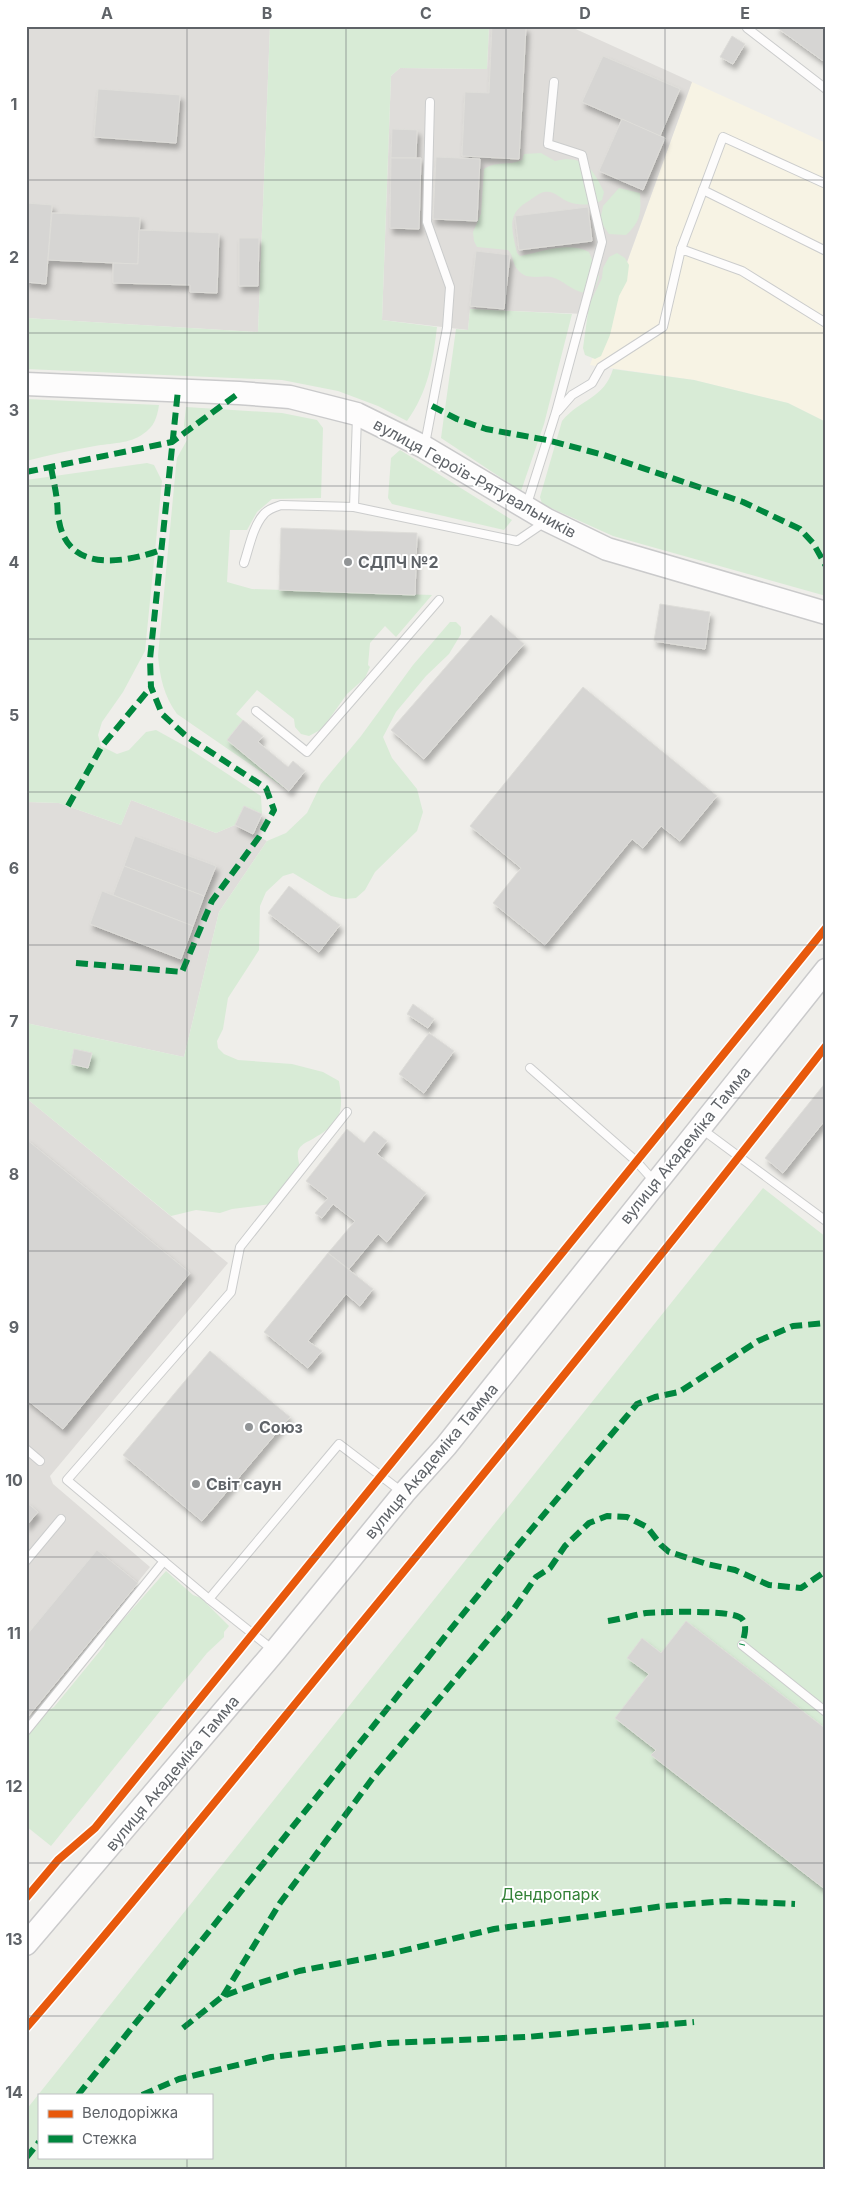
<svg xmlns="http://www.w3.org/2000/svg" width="852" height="2196" font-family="Inter,sans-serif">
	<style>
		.commercial { fill: #f7f3e4 }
		.industrial { fill: #dfddda }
		.green { fill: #d8ebd6; fill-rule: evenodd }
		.building { fill: #d6d5d3; stroke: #deddd9; filter: url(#shadow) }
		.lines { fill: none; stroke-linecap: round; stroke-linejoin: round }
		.lane-casing { stroke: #cbcccc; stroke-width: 10 }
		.secondary-casing { stroke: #cacacb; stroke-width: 25 }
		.lane { stroke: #fdfcfc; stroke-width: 8 }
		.secondary { stroke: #fdfcfc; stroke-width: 22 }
		.quiet { stroke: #00873e; stroke-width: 6; stroke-dasharray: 12 6; stroke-linecap: butt }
		.cycleway-casing { stroke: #fff; stroke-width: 11 }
		.cycleway { stroke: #e8590c; stroke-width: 8 }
		.grid { fill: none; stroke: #5f6368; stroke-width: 1; stroke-opacity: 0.55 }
		.poi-dot { fill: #919496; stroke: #fff; stroke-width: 2 }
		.labels { text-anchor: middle; stroke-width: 4; stroke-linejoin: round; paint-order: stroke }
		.street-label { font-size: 16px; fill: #5f6368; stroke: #fff }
		.poi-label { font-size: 16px; font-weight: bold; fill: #5f6368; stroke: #fff; text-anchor: start }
		.park-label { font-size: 16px; fill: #348238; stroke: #fff }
		.neatline { fill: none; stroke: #5f6368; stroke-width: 2 }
		.grid-label { font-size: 16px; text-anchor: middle; font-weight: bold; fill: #5f6368 }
	</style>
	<defs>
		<filter id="shadow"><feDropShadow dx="3" dy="5.5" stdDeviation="2.5" flood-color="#0004"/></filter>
	</defs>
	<rect width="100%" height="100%" fill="#efeeea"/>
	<polygon class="commercial" points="692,82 826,143 826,422 788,403 694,380 590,365"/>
	<g class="industrial">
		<polygon points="26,26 270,26 258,332 26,318"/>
		<polygon points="489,26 569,26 692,82 608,315 470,309 468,330 382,320 391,76 400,68 487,69"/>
		<polygon points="131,800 216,833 235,825 267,841 219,912 184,1057 26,1023 26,802 59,803 121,825"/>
		<polygon points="26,1098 228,1263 50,1476 53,1484 150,1567 26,1719"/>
	</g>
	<g class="green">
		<path d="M270 26H489L487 69 400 68 391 76 382 320 437 327C433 361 428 392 407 421L378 406 338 391 282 380 26 369V318L258 332Z"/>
		<path d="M541 153 555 161C584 154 593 169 604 192L602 200C596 205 577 206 569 202 560 199 555 190 544 192 539 193 532 199 527 202 506 214 512 231 517 253L520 256C542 252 568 241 589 252L599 277 595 288 585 293C571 291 564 280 551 277 539 275 527 281 518 270 512 264 514 256 508 250L477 247 474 241 473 232 481 214 484 169C496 161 509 166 522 160L524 154Z"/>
		<path d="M619 188 640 193C641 213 641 221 626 235L609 234 600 221 603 206Z"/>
		<polygon points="617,253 625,258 629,265 627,281 619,296 610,335 601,356 595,359 585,355 583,348 589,305 602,278 603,268 609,257"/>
		<polygon points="470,309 572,314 544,424 521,491 441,438 456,329 468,330"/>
		<path d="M613 369 694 380 788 403 826 422V596L613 536 542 504 540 497 562 421C580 399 604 399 613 369Z"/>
		<path d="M26 399 159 405C157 418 154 427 143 434 130 444 110 443 95 446 72 450 49 455 26 461Z"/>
		<path d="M186 407 282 413 317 420 323 428 321 498 272 499 257 512 247 530H230L227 582 252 589 432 595 396 637 385 626 370 643 368 665 370 667 365 678 347 694 322 729 309 736 301 734 295 727 294 719 257 690 236 714 243 720 227 740 289 791 177 714C164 696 160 678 158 656L176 466 177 458 187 440 184 425Z"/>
		<polygon points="400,450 512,520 504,530 392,504 388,498 391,458"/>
		<polygon points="147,463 154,465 162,481 145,651 123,692 102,722 98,735 101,746 117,754 129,750 146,732 156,730 185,746 261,796 262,814 244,806 235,825 216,833 131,800 121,825 59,803 26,802 26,480"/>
		<path d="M450 622H456L461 627V634L449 654 426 676 396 712 383 737 392 758 417 789 423 812 417 831 375 872 365 890 356 898 345 899 331 896 293 873 283 876 266 892 260 906 259 950 228 998 223 1029 217 1041 218 1048 224 1054 238 1060 292 1064 323 1072 339 1081C345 1116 339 1124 309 1141 304 1143 300 1146 298 1151 297 1156 299 1163 300 1167L271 1204 232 1209 220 1213 196 1210 171 1216 26 1098V1023L184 1057 219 912 267 841 286 833 307 813 321 784 361 736 413 665Z"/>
		<path d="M763 1188 826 1237V2170H26V2110ZM39 2095H211V2157H39Z"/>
		<polygon points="166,1571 193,1595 201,1598 229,1626 224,1632 224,1637 207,1653 51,1846 26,1826 26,1738 43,1714 54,1707 104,1646 107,1638"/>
	</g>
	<g class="building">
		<polygon points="492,26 526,27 519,159 462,156 465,92 489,93"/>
		<polygon points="826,26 826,63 776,27 777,26"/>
		<polygon points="732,36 745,44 733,64 720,57"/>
		<polygon points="603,56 680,89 660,136 582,102"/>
		<polygon points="98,89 180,95 176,143 94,137"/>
		<polygon points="622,119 665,138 643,190 599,171"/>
		<polygon points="392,129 417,130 416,158 391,158"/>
		<polygon points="436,157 480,159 477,221 433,219"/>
		<polygon points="391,158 421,158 419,229 390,228"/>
		<polygon points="26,203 52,205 46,284 26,282"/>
		<polygon points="588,207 592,241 519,250 515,216"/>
		<polygon points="52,213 140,217 138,264 48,260"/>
		<polygon points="139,230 219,233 217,293 190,292 190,285 113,283 113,263 138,264"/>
		<polygon points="239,238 259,238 258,286 239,286"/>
		<polygon points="476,251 510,255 504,309 470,306"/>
		<polygon points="281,528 417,533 415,595 279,590"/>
		<polygon points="660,604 710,612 705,649 654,641"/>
		<polygon points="491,615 524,644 424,759 391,730"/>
		<polygon points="583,687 717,796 680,841 661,826 643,848 632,839 545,945 493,903 521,868 470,826"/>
		<polygon points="243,720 263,736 258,742 288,767 293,761 305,771 289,791 227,740"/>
		<polygon points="244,806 262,814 253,834 235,825"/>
		<polygon points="135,836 216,866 204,896 124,866"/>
		<polygon points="124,866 204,896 193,926 113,895"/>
		<polygon points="289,886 340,925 319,952 268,913"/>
		<polygon points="102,891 193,926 181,959 90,924"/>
		<polygon points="413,1004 434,1019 428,1028 407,1014"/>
		<polygon points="429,1033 454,1051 424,1093 399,1074"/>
		<polygon points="74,1049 92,1053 88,1068 71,1064"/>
		<polygon points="826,1082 826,1119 783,1173 765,1158"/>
		<polygon points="347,1129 364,1143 374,1131 387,1141 377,1154 426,1193 387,1242 378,1234 349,1269 328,1253 355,1221 333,1204 322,1218 315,1213 328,1198 306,1181"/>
		<polygon points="26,1139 190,1273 63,1429 26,1399"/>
		<polygon points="328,1253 373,1289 360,1306 346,1294 308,1341 322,1351 308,1368 264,1332"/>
		<polygon points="210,1351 290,1417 202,1521 123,1455"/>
		<polygon points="26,1502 38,1512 26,1526"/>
		<polygon points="97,1550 138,1583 26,1719 26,1636"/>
		<polygon points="686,1621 826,1729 826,1890 651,1755 656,1750 615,1718 649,1674 627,1658 642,1638 661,1653"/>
	</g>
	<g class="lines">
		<defs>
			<g id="lane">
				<polyline points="749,26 747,28 826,89"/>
				<polyline points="703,190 826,251"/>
				<polyline points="681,249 723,137 826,184"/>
				<polyline points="558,411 572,395 592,383 601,367 663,327 681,249 742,271 826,323"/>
				<polyline points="357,416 354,507 517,541 545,522"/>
				<polyline points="425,444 447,328 450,287 427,222 430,102"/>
				<polyline points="527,504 556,412 602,242 582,155 548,144 554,82"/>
				<path d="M244 563C249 548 253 526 264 514 268 509 275 507 281 505L354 507"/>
				<polyline points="256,711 307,752 439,600"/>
				<polyline points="530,1068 636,1161 654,1181"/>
				<polyline points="703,1130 826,1221"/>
				<polyline points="26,1449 40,1461"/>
				<polyline points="26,1561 61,1519"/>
				<polyline points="209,1599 67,1480 231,1292 240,1247 347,1112"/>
				<polyline points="742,1645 826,1712"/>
				<polyline points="273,1650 209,1599 339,1444 402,1492"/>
				<polyline points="26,1731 164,1561"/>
			</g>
			<g id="secondary">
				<polyline points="26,384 239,393 290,397 357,414 424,447 547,520 607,549 826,613"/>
				<polyline points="26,1944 275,1651 404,1493 446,1446 826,970"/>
			</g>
		</defs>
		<use href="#lane" class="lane-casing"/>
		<use href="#secondary" class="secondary-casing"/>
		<use href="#lane" class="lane"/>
		<use href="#secondary" class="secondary"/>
		<g class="quiet">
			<polyline points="432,406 457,419 486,429 547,440 604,455 743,502 800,529 813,543 826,566"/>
			<path d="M51 467C53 479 56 490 57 502 58 508 57 515 59 521 68 573 124 563 161 550"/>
			<polyline points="26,472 172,442 239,393"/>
			<polyline points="68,806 102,746 151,687"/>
			<polyline points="76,963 182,972 212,901 259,837 274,810 266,788 186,736 162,714 151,687 150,659 178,390"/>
			<path d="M608 1621C621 1619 634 1615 646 1613 661 1612 734 1609 742 1619 748 1626 744 1636 742 1645"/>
			<polyline points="223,1996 280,1903 372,1779 513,1610 536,1577 550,1568 565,1546 589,1523 607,1516 627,1517 647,1527 661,1545 669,1552 707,1564 735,1570 769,1585 801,1588 826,1571"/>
			<polyline points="183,2028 223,1996 259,1983 299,1971 389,1954 494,1929 664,1906 726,1901 795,1904"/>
			<polyline points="78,2095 519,1544 637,1404 655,1397 679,1392 758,1341 793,1326 826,1323"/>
			<polyline points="142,2095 179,2079 271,2057 388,2043 527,2037 694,2022"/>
			<polyline points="26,2158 39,2142"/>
		</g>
		<defs>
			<g id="cycleway">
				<polyline points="26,1898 58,1860 95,1828 826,928"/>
				<path d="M26 2028C140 1896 249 1760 359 1626 517 1434 673 1242 826 1046"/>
			</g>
		</defs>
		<use href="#cycleway" class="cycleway-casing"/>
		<use href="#cycleway" class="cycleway"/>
	</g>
	<path class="grid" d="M187 26V2095M346 26V2170M506 26V2170M665 26V2170M26 180H826M26 333H826M26 486H826M26 639H826M26 792H826M26 945H826M26 1098H826M26 1251H826M26 1404H826M26 1557H826M26 1710H826M26 1863H826M26 2016H826M187 2157V2170"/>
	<g class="poi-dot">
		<circle cx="348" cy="562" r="5"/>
		<circle cx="249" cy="1427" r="5"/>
		<circle cx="196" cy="1484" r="5"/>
	</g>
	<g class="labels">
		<g class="street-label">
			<text transform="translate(475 478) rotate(29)" y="6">вулиця Героїв-Рятувальників</text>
			<text transform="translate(685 1145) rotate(-51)" y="6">вулиця Академіка Тамма</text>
			<text transform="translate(431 1461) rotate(-50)" y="6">вулиця Академіка Тамма</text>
			<text transform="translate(172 1773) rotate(-50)" y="6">вулиця Академіка Тамма</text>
		</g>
		<g class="poi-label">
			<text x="358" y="568">СДПЧ №2</text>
			<text x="259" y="1433">Союз</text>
			<text x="206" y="1490">Світ саун</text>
		</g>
		<g class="park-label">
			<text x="550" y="1900">Дендропарк</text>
		</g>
	</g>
	<rect width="852" height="2196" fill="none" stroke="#ffffff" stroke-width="55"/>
	<rect x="38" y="2094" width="175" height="65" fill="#ffffff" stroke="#bfc1c3"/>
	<rect x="48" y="2110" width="25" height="8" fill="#e8590c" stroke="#bfc1c3"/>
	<text x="82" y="2118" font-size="15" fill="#5f6368">Велодоріжка</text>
	<rect x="48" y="2135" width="25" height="8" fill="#00873e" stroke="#bfc1c3"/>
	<text x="82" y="2144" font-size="15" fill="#5f6368">Стежка</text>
	<rect x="28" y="28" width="796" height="2140" class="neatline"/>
	<g class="grid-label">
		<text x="107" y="19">A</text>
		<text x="267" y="19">B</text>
		<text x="426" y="19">C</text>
		<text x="585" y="19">D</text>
		<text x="745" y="19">E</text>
		<text x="14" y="110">1</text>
		<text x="14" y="263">2</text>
		<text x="14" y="416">3</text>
		<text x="14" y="568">4</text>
		<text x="14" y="721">5</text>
		<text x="14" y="874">6</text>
		<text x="14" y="1027">7</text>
		<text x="14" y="1180">8</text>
		<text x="14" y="1333">9</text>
		<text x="14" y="1486">10</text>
		<text x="14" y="1639">11</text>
		<text x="14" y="1792">12</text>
		<text x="14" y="1945">13</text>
		<text x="14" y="2098">14</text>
	</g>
</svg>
